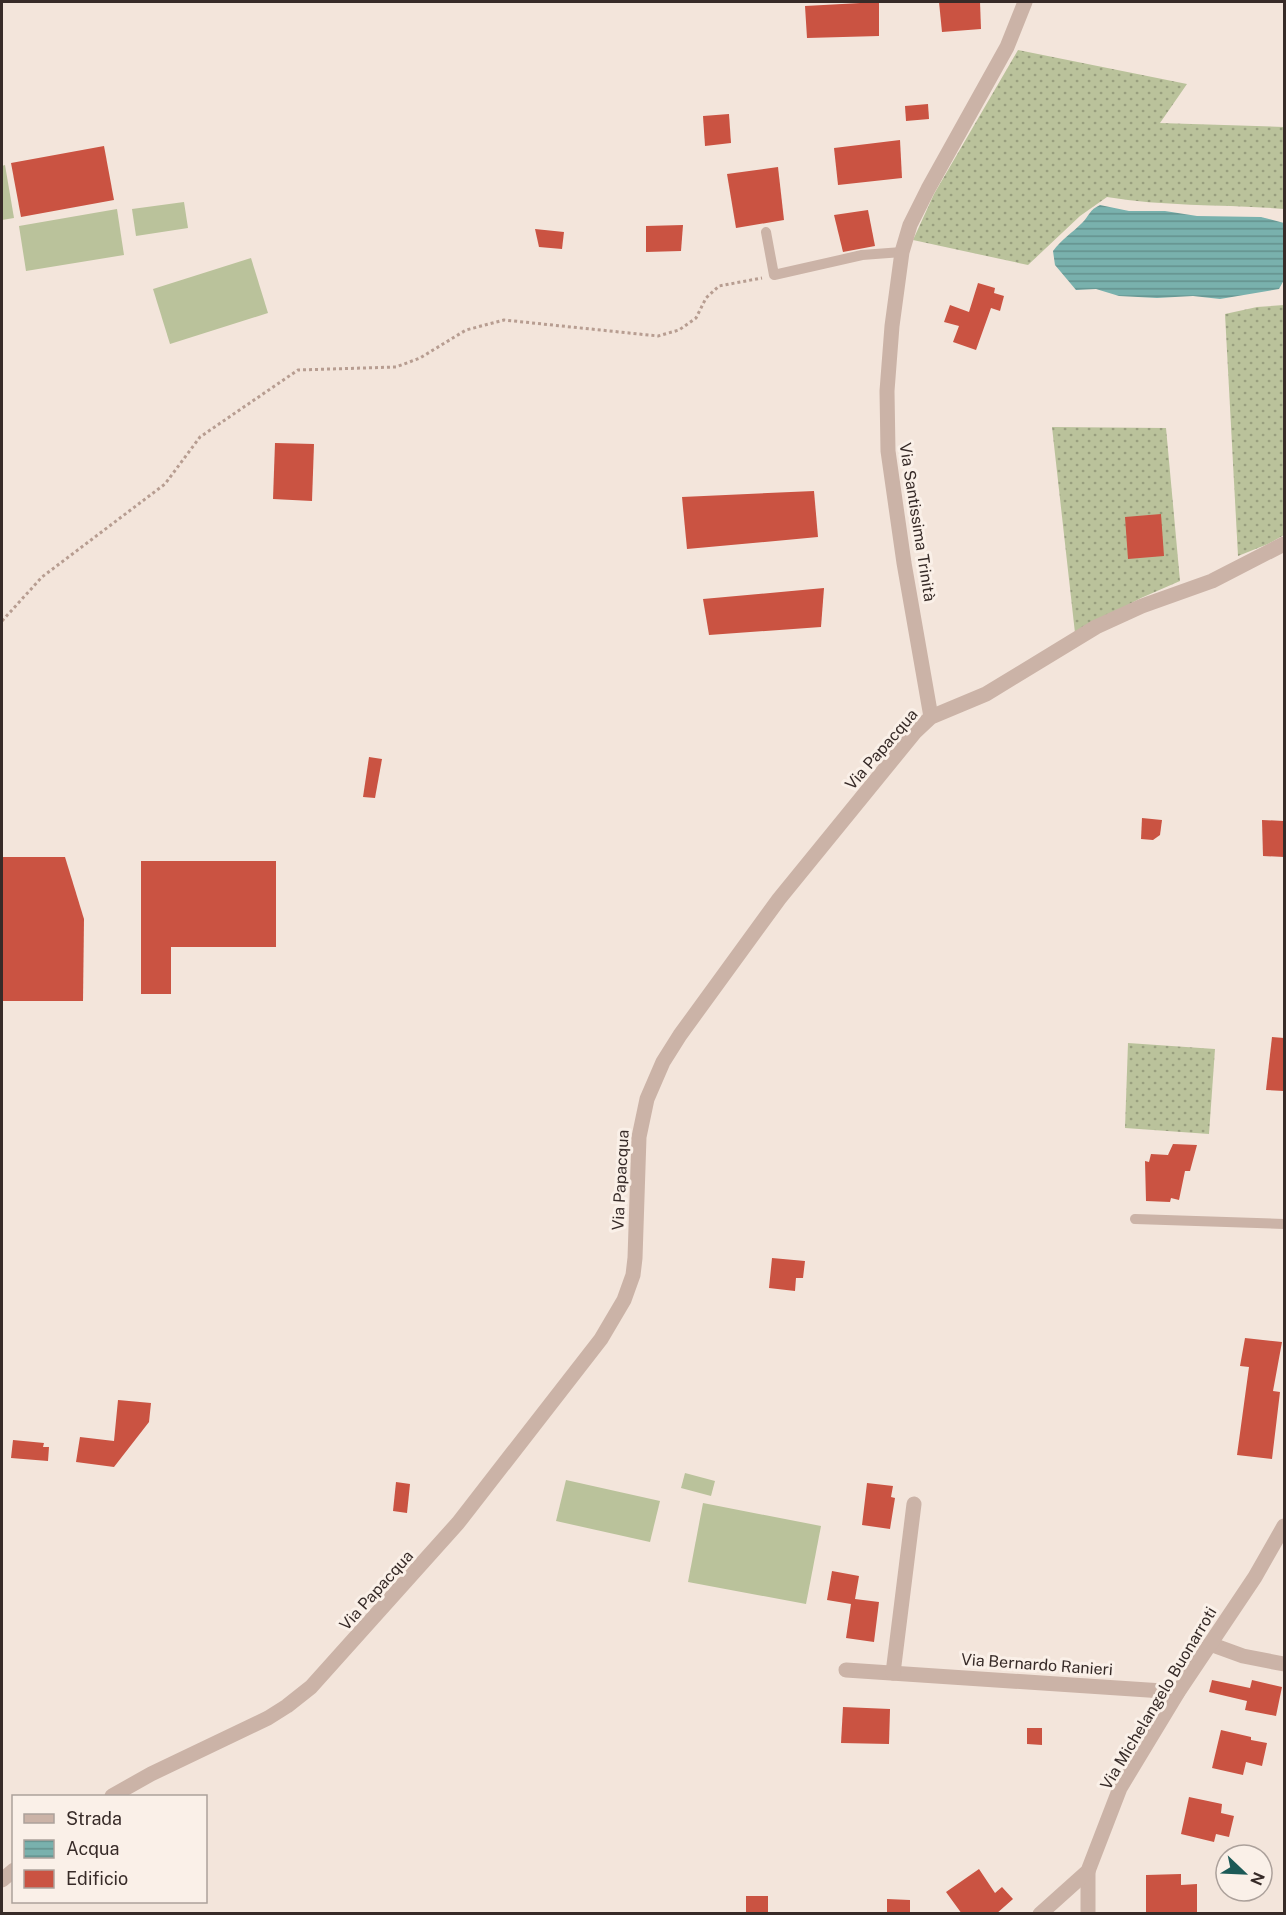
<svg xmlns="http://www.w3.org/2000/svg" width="1286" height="1915" font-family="'Public Sans',sans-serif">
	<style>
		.grass { fill: url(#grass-dots) }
		.garden { fill: #bac29b }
		.water { fill: url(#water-rules) }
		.building { fill: #ca5342 }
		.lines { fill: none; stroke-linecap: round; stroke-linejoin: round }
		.path { stroke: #b79d91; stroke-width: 3; stroke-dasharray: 3 3; stroke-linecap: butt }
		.service { stroke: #cbb3a7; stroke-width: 10 }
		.minor { stroke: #cbb3a7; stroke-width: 15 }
		.labels { text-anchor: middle; stroke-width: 6; stroke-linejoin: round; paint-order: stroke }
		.street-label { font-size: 16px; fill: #372b28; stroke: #faf0e8 }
	</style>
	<defs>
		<pattern id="grass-dots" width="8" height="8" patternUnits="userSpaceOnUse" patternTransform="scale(1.5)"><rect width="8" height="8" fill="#bac29b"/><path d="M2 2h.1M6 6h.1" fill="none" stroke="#989e7e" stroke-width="1.8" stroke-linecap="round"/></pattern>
		<pattern id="water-rules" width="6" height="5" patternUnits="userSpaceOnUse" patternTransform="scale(1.5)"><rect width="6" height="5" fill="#79b1ad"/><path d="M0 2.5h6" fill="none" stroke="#64908d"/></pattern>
	</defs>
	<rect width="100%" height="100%" fill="#f3e5db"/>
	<g class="grass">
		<path d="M1018 50 1187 84 1160 123 1284 127V209C1225 204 1167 207 1107 197L1080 216 1028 265 913 240 934 194Z"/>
		<polygon points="1284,305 1284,535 1268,544 1238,556 1225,314 1257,307"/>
		<polygon points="1052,427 1166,428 1180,581 1141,598 1075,633"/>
		<polygon points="1128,1043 1215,1049 1209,1134 1125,1128"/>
	</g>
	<g class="garden">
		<polygon points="5,165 14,218 2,220 2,166"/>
		<polygon points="184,202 188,228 136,236 132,209"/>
		<polygon points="117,209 124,255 26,271 19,226"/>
		<polygon points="251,258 268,313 170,344 153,289"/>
		<polygon points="685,1473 715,1481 711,1496 681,1488"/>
		<polygon points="566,1480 660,1501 650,1542 556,1521"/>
		<polygon points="703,1503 821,1526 806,1604 688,1582"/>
	</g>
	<path class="water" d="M1100 205 1129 211H1165L1197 216 1261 217 1284 223V280L1279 289 1220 299 1193 296 1157 298 1119 296 1096 289 1076 290 1055 265 1053 251C1062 239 1072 233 1082 223 1090 215 1089 210 1100 205Z"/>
	<g class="building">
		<polygon points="879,2 879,36 807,38 805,6"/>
		<polygon points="939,2 980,2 981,29 942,32"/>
		<polygon points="928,104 929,119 906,121 905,106"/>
		<polygon points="729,114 731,143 705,146 703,116"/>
		<polygon points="900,140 902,178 838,185 834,148"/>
		<polygon points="104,146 114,200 21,217 11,163"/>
		<polygon points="778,167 784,220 736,228 727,174"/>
		<polygon points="868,210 875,246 843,252 834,215"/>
		<polygon points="683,225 681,251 646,252 646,226"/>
		<polygon points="535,229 564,232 562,249 539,247"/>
		<polygon points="978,283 995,288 994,293 1004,296 1000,311 991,308 976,350 953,342 959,326 944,322 950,305 969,312"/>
		<polygon points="275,443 314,444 312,501 273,499"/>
		<polygon points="814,491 818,537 687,549 682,497"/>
		<polygon points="1161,514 1164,556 1128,559 1125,517"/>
		<polygon points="824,588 821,627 709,635 703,599"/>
		<polygon points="369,757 382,759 375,798 363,797"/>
		<polygon points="1142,818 1162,820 1160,835 1153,840 1141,839"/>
		<polygon points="1262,820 1284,821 1284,857 1263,856"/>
		<polygon points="2,857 65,857 84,919 83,1001 2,1001"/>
		<polygon points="141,861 276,861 276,947 171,947 171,994 141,994"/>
		<polygon points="1272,1037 1284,1038 1284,1091 1266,1090"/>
		<polygon points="1173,1144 1197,1145 1190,1171 1185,1171 1179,1200 1171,1198 1170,1202 1146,1201 1145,1161 1149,1162 1151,1154 1168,1155"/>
		<polygon points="772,1258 805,1261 803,1278 796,1278 795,1291 769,1288"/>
		<polygon points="1245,1338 1282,1342 1273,1391 1280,1392 1272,1459 1237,1455 1249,1367 1240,1366"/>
		<polygon points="118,1400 151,1403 149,1422 114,1467 76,1462 80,1437 114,1441"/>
		<polygon points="13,1440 44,1443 43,1447 49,1447 48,1461 11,1458"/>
		<polygon points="396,1482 410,1484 407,1513 393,1511"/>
		<polygon points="867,1483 893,1486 891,1497 895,1498 890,1529 862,1525"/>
		<polygon points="832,1571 859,1576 855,1599 879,1602 874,1642 846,1638 851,1604 827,1600"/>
		<polygon points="1212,1680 1250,1688 1252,1680 1282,1687 1276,1716 1245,1710 1247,1701 1209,1692"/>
		<polygon points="843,1707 890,1709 889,1744 841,1743"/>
		<polygon points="1027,1728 1042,1728 1042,1745 1027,1744"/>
		<polygon points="1221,1730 1251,1737 1251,1740 1267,1743 1262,1766 1246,1762 1243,1775 1212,1768"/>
		<polygon points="1189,1797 1222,1804 1221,1813 1234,1816 1229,1837 1216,1834 1214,1842 1181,1834"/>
		<polygon points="979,1869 995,1893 1002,1887 1013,1899 996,1914 962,1914 946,1892"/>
		<polygon points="1181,1874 1181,1885 1197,1884 1197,1914 1146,1914 1146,1875"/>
		<rect x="746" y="1896" width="22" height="18"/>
		<polygon points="887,1899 910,1900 910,1914 887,1914"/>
	</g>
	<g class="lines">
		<polyline class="path" points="2,621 42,577 165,484 200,437 298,370 396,367 420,358 466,330 504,320 658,336 679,330 696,318 706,298 719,286 762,278"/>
		<g class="service">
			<polyline points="766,232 774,275 862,255 902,252"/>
			<polyline points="1135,1219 1284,1224"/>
		</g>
		<g class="minor">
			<polyline points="931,717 904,563 888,451 887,391 892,326 902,252 910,225 928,189 1007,47 1025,2"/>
			<polyline points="1210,1644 1243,1656 1284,1664"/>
			<polyline points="846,1670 1178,1692"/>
			<polyline points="893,1673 914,1504"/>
			<polyline points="112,1796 151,1774 268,1718 287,1706 311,1687 458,1523 601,1339 624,1300 633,1275 635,1258 639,1137 647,1099 663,1062 680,1035 779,899 915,732 931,717 986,694 1096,627 1142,606 1212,581 1284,544"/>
			<polyline points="1088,1871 1088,1914"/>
			<polyline points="2,1880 14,1870"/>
			<polyline points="1040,1914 1088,1871 1120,1788 1178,1692 1255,1577 1284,1526"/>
		</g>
	</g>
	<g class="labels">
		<g class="street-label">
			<text transform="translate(918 522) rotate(81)" y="6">Via Santissima Trinità</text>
			<text transform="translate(881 749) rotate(-49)" y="6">Via Papacqua</text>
			<text transform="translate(620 1180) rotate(-87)" y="6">Via Papacqua</text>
			<text transform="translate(376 1590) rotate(-48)" y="6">Via Papacqua</text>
			<text transform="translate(1037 1664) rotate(4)" y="6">Via Bernardo Ranieri</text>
			<text transform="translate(1158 1698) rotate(-59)" y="6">Via Michelangelo Buonarroti</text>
		</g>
	</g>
	<rect width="1286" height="1915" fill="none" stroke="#372b28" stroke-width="6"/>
	<rect x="12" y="1795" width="195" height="108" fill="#faf0e8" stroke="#aca19b" stroke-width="1.5"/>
	<rect x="24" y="1814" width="30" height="9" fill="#cbb3a7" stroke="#aca19b" stroke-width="1.5"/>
	<text x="66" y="1825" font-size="18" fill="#372b28">Strada</text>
	<rect x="24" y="1840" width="30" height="18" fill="url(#water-rules)" stroke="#aca19b" stroke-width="1.5"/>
	<text x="66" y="1855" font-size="18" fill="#372b28">Acqua</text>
	<rect x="24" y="1870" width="30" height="18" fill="#ca5342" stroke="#aca19b" stroke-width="1.5"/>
	<text x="66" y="1885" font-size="18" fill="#372b28">Edificio</text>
	<g transform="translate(1244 1873) rotate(113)"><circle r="28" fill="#faf0e8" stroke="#aca19b" stroke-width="1.5"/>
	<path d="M0-4.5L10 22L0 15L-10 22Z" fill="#1c5a57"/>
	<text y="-9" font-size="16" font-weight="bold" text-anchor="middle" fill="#372b28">N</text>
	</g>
</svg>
